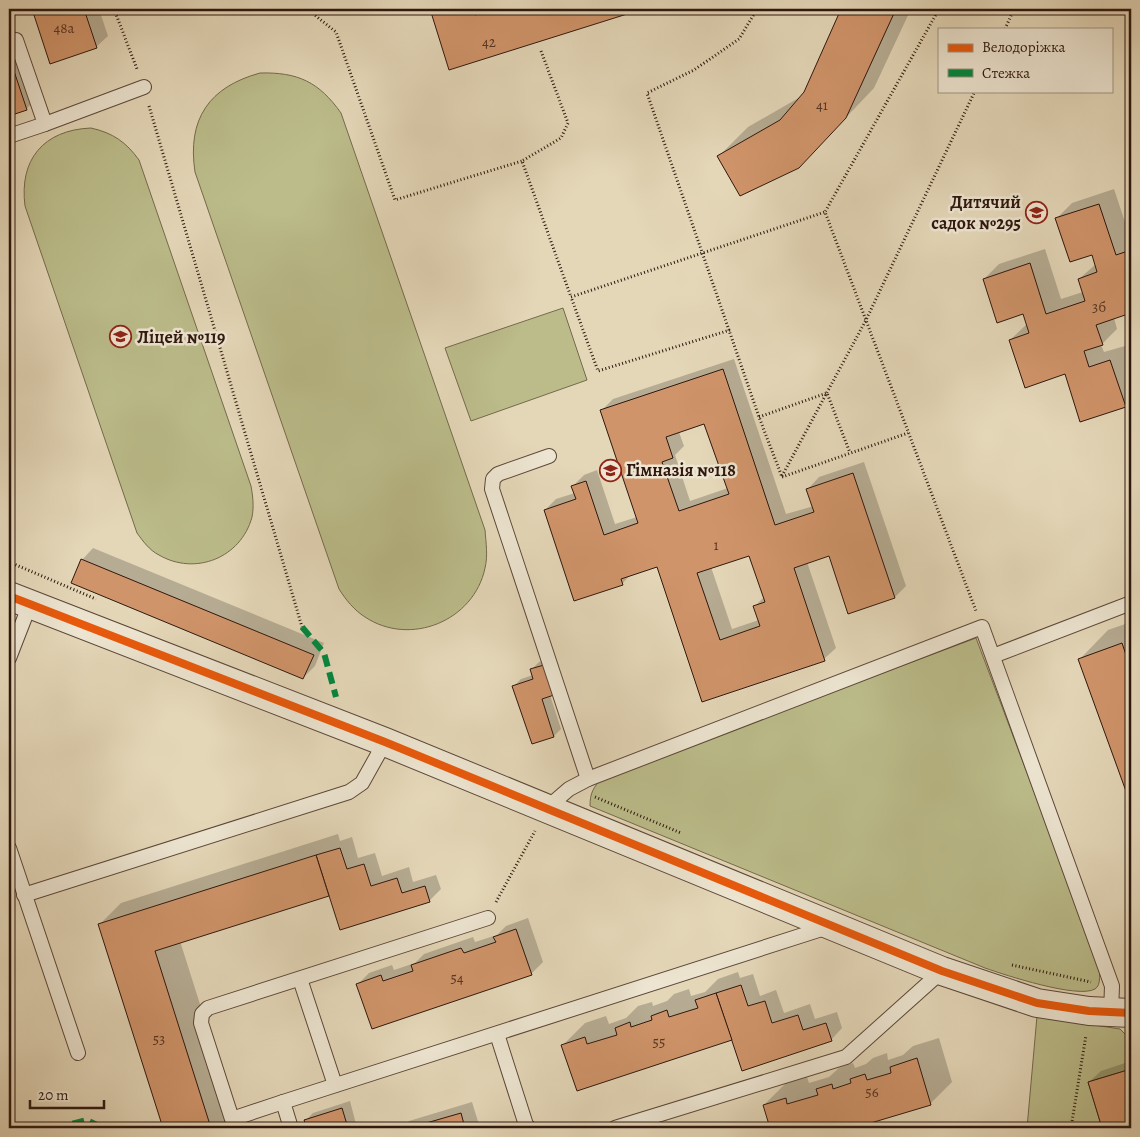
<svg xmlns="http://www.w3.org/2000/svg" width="1140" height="1137" font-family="Alegreya,serif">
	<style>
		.green { fill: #bbbc8a; stroke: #746a4c }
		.shadow { fill: #0003; fill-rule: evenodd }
		.building { fill: #d0946a; stroke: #2e170e; fill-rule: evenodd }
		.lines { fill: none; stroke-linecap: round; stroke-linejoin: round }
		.lane-casing { stroke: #5c4738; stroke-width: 16 }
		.street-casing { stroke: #5c4738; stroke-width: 30 }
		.path { stroke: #2e170e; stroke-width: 3; stroke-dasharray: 1 2.5; stroke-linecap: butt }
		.lane { stroke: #ede5d1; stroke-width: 14 }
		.street { stroke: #ede5d1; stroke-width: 28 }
		.quiet { stroke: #00873e; stroke-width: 6; stroke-dasharray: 12 6; stroke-linecap: butt }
		.cycleway-casing { stroke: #ede5d1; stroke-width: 11 }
		.cycleway { stroke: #e8590c; stroke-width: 8 }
		.labels { text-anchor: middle; stroke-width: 5; stroke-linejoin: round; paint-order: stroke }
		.number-label { font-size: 15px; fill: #563625 }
		.poi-label { font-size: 18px; font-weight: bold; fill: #2e170e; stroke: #ede5d1; text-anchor: start }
	</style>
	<rect width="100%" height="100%" fill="#e4d7b8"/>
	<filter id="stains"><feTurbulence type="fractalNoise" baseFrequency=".004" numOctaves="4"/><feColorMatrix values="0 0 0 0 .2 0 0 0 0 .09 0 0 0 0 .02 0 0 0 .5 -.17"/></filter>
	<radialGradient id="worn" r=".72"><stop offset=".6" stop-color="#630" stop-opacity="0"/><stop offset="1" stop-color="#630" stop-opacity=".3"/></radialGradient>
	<g class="green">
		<path d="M260 73C298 72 319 82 341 113L485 530C486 543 488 556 485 568 474 621 410 647 365 617 354 610 346 600 339 589L195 172C187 119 209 87 260 73Z"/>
		<path d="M91 128C113 133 126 142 139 160L251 486C253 497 254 507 252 517 241 558 195 576 159 555 149 550 143 541 137 533L25 206C19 160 43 130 91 128Z"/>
		<polygon points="563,308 587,380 471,421 445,348"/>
		<path d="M976 638 1099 963C1099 971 1102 985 1095 989 1078 999 1005 975 985 968L590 806C590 793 593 788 602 778Z"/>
		<polygon points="1037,1016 1120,1029 1131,1040 1131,1069 1088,1082 1102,1128 1027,1128"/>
	</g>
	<g class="shadow">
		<polygon points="33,9 99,9 108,36 96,47 51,62"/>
		<polygon points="431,9 639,9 450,69"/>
		<polygon points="843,9 911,9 874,88 799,167 719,156 748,127 802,96 805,93"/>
		<polygon points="9,12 38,98 26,109 9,115"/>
		<polygon points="1114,189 1131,240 1131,312 1114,318 1117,329 1101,345 1104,352 1125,346 1131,363 1131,400 1125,406 1010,340 1027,324 1023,313 984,279 999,264 1045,249 1061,299 1083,292 1079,279 1096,264 1093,254 1057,218 1072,203"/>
		<path d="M734 359 786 514 814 506 808 489 819 477 864 462 906 586 895 597 830 554 807 562 836 648 824 659 703 700 658 565 632 573 622 584 545 510 556 499 575 493 573 486 584 475 597 470 615 524 637 517 602 410 613 399ZM705 422 728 488 690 501 675 455 684 446 679 432ZM750 554 764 597 755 606 759 620 732 629 711 567Z"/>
		<polygon points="93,548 324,643 315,666 303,678 82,560"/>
		<polygon points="1131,622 1131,801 1080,659 1108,630"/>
		<polygon points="551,658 550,695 561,729 554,736 514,686 521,679 533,675 531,670 539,662"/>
		<polygon points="338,834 340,841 352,837 358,858 375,853 382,876 409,867 413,882 436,875 441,889 429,901 330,894 180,941 237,1121 230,1128 164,1128 100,924 121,903"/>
		<polygon points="528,918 543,962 531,974 358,984 369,973 392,965 394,970 415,963 424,954 473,937 475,942 497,935 506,926"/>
		<polygon points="738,972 740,978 753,974 760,996 776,990 784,1013 810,1004 815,1019 837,1012 842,1028 831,1040 732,1038 731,1039 563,1045 585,1023 606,1016 609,1024 626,1018 638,1006 652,1002 653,1006 667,1001 674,994 689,989 691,996 705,992 718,979"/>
		<polygon points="939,1038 952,1082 930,1104 849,1128 771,1128 764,1105 786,1083 807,1077 809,1083 829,1077 839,1068 853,1063 855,1068 866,1064 873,1058 887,1053 888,1060 903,1055 913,1046"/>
		<polygon points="1131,1061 1131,1128 1103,1128 1089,1082 1101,1071"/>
		<polygon points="350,1101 356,1124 352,1128 308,1128 306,1120 313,1113"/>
		<polygon points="472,1102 480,1128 402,1128 409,1121"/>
	</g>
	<g class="building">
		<polygon points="32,9 84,9 97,48 50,64"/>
		<polygon points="430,9 473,9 475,15 494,9 643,9 449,70"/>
		<polygon points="841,9 896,9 846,118 799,168 740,196 717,156 780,120 804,92"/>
		<polygon points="9,56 27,110 9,116"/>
		<polygon points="1099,204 1116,255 1131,250 1131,313 1096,325 1103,345 1084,351 1089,367 1110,360 1126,407 1080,422 1065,374 1025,388 1009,340 1029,333 1023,314 997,323 983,279 1030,263 1046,314 1085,301 1078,279 1097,272 1092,255 1070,262 1055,218"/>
		<path d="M723 369 775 525 814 512 806 489 853 473 895 598 848 614 829 556 794 568 825 661 702 702 657 567 621 579 623 585 574 601 544 510 576 499 571 486 586 481 604 535 638 523 600 410ZM704 424 729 494 679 511 662 462 673 458 666 437ZM749 556 765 602 753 606 760 626 720 640 697 573Z"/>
		<polygon points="81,559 314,655 303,679 71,583"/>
		<polygon points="1122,643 1131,670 1131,805 1078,659"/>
		<polygon points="544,665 554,695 542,699 554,737 532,744 512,686 533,679 530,669"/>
		<polygon points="340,848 347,869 364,864 371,886 397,878 402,893 425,886 430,902 340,930 316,855"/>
		<polygon points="316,855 329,896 155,951 211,1128 163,1128 98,924"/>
		<polygon points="516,929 532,975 372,1029 356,984 381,975 383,981 413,971 411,965 461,948 464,953 496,942 493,937"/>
		<polygon points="741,985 748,1006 765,1001 772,1023 798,1015 803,1030 826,1023 832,1041 742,1071 716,993"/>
		<polygon points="716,993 732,1040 577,1091 561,1045 585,1037 587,1044 617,1035 615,1028 630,1022 631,1027 652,1020 651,1016 667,1010 669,1017 698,1008 695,1000"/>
		<polygon points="917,1058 931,1105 854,1128 770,1128 763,1105 786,1098 787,1104 818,1095 816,1089 832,1084 833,1089 851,1083 850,1079 865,1074 867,1080 891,1073 890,1067"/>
		<polygon points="1131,1069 1131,1128 1102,1128 1088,1082"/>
		<polygon points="342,1108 348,1128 307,1128 304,1120"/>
		<polygon points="461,1113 465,1128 409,1128"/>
	</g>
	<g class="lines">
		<defs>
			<g id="lane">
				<polyline points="16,40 45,124"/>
				<polyline points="9,136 45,124 144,87"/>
				<polyline points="549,456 498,474 493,479 492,489 588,779"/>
				<polyline points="993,656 1131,603"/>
				<polyline points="9,658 30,604"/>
				<polyline points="547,808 569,789 588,779 982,627 1112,986 1111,1013"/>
				<polyline points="9,848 78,1053"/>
				<polyline points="24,895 349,792 362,783 385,742"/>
				<polyline points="300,979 335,1085"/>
				<polyline points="497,1034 526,1125 529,1128"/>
				<polyline points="283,1102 232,1119 201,1023 202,1014 208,1008 488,918"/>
				<polyline points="291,1128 283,1102 828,927"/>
				<polyline points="615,1128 846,1057 942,971"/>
			</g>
			<polyline id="street" points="9,596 385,742 942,971 1037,1003 1089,1011 1131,1013"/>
		</defs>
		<use href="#lane" class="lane-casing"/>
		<use href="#street" class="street-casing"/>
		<g class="path">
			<polyline points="114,9 137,69"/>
			<polyline points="307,9 336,32 395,200 522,161"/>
			<polyline points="757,9 739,39 694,70 647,93 759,417 782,477"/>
			<polyline points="939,9 825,212 976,611"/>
			<polyline points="1005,29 1014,9"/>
			<polyline points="541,51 568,123 561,138 522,161 571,297"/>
			<polyline points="149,106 302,627"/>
			<polyline points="730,330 598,371 571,297 825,212"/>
			<polyline points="759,417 827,393 850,453"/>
			<polyline points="782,476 866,320 975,91"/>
			<polyline points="782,477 908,433"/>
			<polyline points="9,562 96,599"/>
			<polyline points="595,797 681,833"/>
			<polyline points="496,902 535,831"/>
			<polyline points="1012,965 1091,982"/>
			<polyline points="1071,1128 1086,1035"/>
		</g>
		<use href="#lane" class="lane"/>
		<use href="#street" class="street"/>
		<g class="quiet">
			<polyline points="302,627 324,653 336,697"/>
			<polyline points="55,1128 87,1120 103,1128"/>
			<polyline points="619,1128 619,1127"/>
		</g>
		<defs>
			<polyline id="cycleway" points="9,596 385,742 942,971 1037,1003 1089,1011 1131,1013"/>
		</defs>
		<use href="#cycleway" class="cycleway-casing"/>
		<use href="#cycleway" class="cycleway"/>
	</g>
	<defs>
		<symbol id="school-ring" viewBox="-11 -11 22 22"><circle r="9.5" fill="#ede5d1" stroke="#8f2418" stroke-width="1.5"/><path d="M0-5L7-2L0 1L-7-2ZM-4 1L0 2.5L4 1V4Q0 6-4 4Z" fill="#8f2418"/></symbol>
	</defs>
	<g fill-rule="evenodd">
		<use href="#school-ring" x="1024" y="200" width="25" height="25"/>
		<use href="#school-ring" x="108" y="324" width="25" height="25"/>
		<use href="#school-ring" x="598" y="458" width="25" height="25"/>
	</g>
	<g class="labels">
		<g class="number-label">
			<text x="64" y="33">48а</text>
			<text x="489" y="47">42</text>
			<text x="822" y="110">41</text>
			<text x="1099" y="312">3б</text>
			<text x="716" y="550">1</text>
			<text x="457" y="983">54</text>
			<text x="159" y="1044">53</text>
			<text x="659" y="1047">55</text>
			<text x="872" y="1097">56</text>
		</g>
		<g class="poi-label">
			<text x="1021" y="208" text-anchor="end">Дитячий<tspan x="1021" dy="21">садок №295</tspan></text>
			<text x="137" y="343">Ліцей №119</text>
			<text x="626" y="476">Гімназія №118</text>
		</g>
	</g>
	<rect width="1140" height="1137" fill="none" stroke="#e4d7b8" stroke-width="30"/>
	<rect x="10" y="10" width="1120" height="1117" fill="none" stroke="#2e170e" stroke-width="2.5"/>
	<rect x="15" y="15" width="1110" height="1107" fill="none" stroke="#2e170e"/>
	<rect x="938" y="28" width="175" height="65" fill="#ede5d1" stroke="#a19383"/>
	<rect x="948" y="44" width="25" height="8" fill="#e8590c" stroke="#a19383"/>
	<text x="982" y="52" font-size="15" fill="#2e170e">Велодоріжка</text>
	<rect x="948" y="69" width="25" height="8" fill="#00873e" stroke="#a19383"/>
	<text x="982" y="78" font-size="15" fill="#2e170e">Стежка</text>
	<path d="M30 1100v8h74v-8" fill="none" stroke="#2e170e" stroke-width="2.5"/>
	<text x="38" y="1100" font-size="15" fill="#2e170e" stroke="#ede5d1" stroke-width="4" paint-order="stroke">20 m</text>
	<rect width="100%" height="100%" filter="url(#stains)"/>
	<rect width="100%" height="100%" fill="url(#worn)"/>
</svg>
